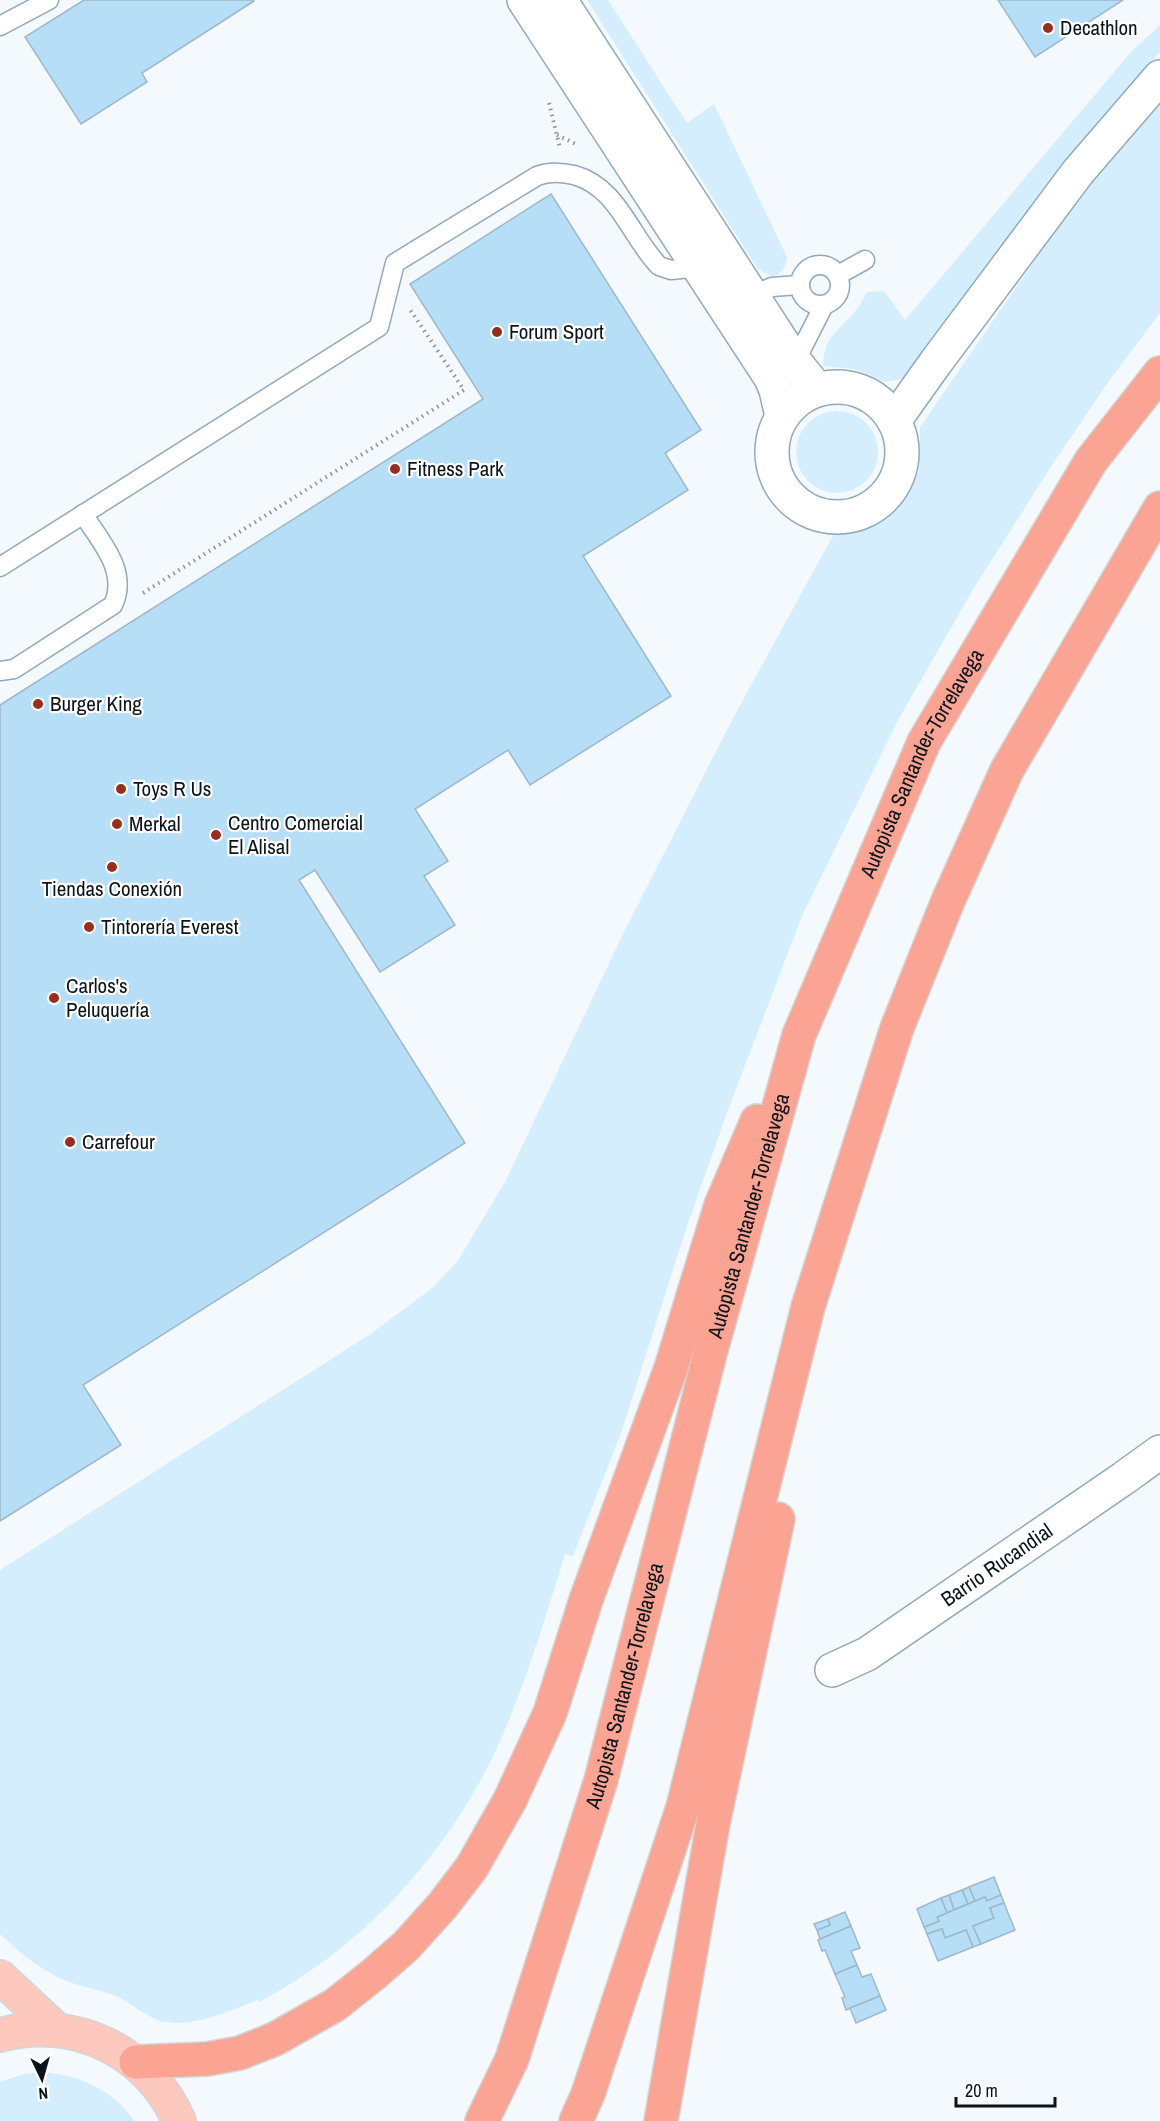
<svg xmlns="http://www.w3.org/2000/svg" width="1160" height="2121" font-family="'Archivo Narrow',sans-serif">
	<style>
		.green { fill: #d5eefe }
		.building { fill: #b6def7; stroke: #9fb8c8; stroke-width: 1.5 }
		.lines { fill: none; stroke-linecap: round; stroke-linejoin: round }
		.service-casing { stroke: #91a9b9; stroke-width: 21 }
		.minor-casing { stroke: #91a9b9; stroke-width: 36 }
		.primary-casing { stroke: #d3d5d6; stroke-width: 36 }
		.motorway-casing { stroke: #d3d5d6; stroke-width: 36 }
		.path { stroke: #8c9398; stroke-width: 4; stroke-dasharray: 1.5 4.5; stroke-linecap: butt }
		.service { stroke: #fff; stroke-width: 18 }
		.minor { stroke: #fff; stroke-width: 33 }
		.primary { stroke: #fdc8be; stroke-width: 33 }
		.motorway { stroke: #fba493; stroke-width: 33 }
		.poi-dot { fill: #982e1d; stroke: #fff; stroke-width: 2 }
		.labels { text-anchor: middle; stroke-width: 4.5; stroke-linejoin: round; paint-order: stroke }
		.poi-label { font-size: 21px; fill: #0b141a; stroke: #fff; text-anchor: start }
		.street-label { font-size: 21px; fill: #0b141a; stroke: #fff }
	</style>
	<rect width="100%" height="100%" fill="#f4f9fd"/>
	<g class="green">
		<path d="M587 0H608L687 123 714 104 787 257C785 268 783 272 773 277L758 269Z"/>
		<path d="M1160 25V52L1091 129 909 382 903 379 884 382 855 369 823 366C824 334 840 331 857 309 861 304 864 297 867 292L884 291 905 320 1131 52Z"/>
		<path d="M1160 96V313L1109 381 1052 465 972 591 897 722 802 916 728 1110 687 1226 621 1433 573 1556 565 1554C546 1616 527 1679 501 1739 453 1848 365 1947 259 2002L257 2000C229 2011 195 2027 164 2022 151 2020 132 2004 120 1998 103 1990 85 1988 67 1981 41 1971 20 1953 0 1934V1570L369 1335 431 1289 457 1262 505 1182 624 932 732 720 835 532 894 509 919 472 920 427 1073 205Z"/>
		<circle cx="837" cy="452" r="41"/>
		<path d="M44 2072C80 2076 113 2089 134 2121H0V2082L24 2074Z"/>
	</g>
	<g class="building">
		<polygon points="84,0 253,0 254,1 142,73 147,82 81,124 25,37"/>
		<polygon points="998,0 1123,0 1035,57"/>
		<polygon points="551,194 701,430 665,453 688,490 583,556 671,696 530,785 508,750 415,809 448,861 424,876 455,925 380,972 315,870 299,880 465,1143 83,1385 121,1445 0,1521 0,705 483,399 410,284"/>
		<polygon points="994,1877 1001,1895 987,1901 985,1897 975,1901 969,1887"/>
		<polygon points="969,1887 975,1901 968,1904 962,1890"/>
		<polygon points="962,1890 968,1904 954,1910 949,1895"/>
		<polygon points="949,1895 954,1910 947,1913 941,1898"/>
		<polygon points="1001,1895 1004,1903 990,1908 994,1918 973,1926 981,1944 973,1947 966,1930 945,1938 942,1929 927,1934 924,1927 939,1921 937,1917 985,1897 987,1901"/>
		<polygon points="941,1898 947,1913 937,1917 939,1921 924,1927 917,1909"/>
		<polygon points="1004,1903 1015,1930 981,1944 973,1926 994,1918 990,1908"/>
		<polygon points="845,1912 851,1926 820,1939 817,1930 830,1925 828,1919"/>
		<polygon points="828,1919 830,1925 817,1930 814,1924"/>
		<polygon points="851,1926 860,1948 851,1951 857,1965 835,1974 825,1950 822,1951 818,1940"/>
		<polygon points="942,1929 945,1938 966,1930 973,1947 938,1961 927,1934"/>
		<polygon points="857,1965 862,1977 871,1974 880,1996 846,2010 842,1998 845,1997 835,1974"/>
		<polygon points="880,1996 886,2010 856,2023 850,2008"/>
	</g>
	<g class="lines">
		<defs>
			<g id="service">
				<polyline points="0,26 49,0"/>
				<circle cx="820" cy="285" r="20"/>
				<polyline points="838,275 865,260"/>
				<polyline points="753,295 772,287 799,285"/>
				<polyline points="795,362 824,305"/>
				<path d="M0 567 379 327 395 263 537 176C549 171 561 172 574 175 618 187 630 236 659 266L671 270 700 267"/>
				<path d="M0 671 14 669 113 605C129 571 100 541 83 514"/>
			</g>
			<g id="minor">
				<polyline points="524,0 771,378 776,390 782,416"/>
				<polyline points="560,0 795,362 817,389"/>
				<circle cx="837" cy="452" r="65"/>
				<polyline points="894,421 936,362 1078,172 1160,77"/>
				<path id="s1" d="M832 1670 867 1654 1124 1478 1160 1452"/>
			</g>
			<g id="primary">
				<polyline points="0,1977 56,2029"/>
				<path d="M0 2035C73 2015 149 2051 179 2121"/>
			</g>
			<g id="motorway">
				<polyline points="136,2062 207,2059 240,2053 275,2039 335,2005 374,1974 406,1946 443,1905 472,1867 510,1800 550,1713 586,1600 671,1368 721,1205 757,1121"/>
				<path id="s2" d="M482 2121 512 2059 601 1780 710 1354 799 1035 924 742 1091 461 1160 373"/>
				<polyline points="576,2121 588,2094 683,1807 808,1307 897,1028 948,901 1007,770 1160,508"/>
				<polyline points="661,2121 713,1824 778,1519"/>
			</g>
		</defs>
		<use href="#service" class="service-casing"/>
		<use href="#minor" class="minor-casing"/>
		<use href="#primary" class="primary-casing"/>
		<use href="#motorway" class="motorway-casing"/>
		<g class="path">
			<polyline points="549,103 560,148"/>
			<polyline points="557,135 576,144"/>
			<polyline points="143,593 464,390 409,308"/>
		</g>
		<use href="#service" class="service"/>
		<use href="#minor" class="minor"/>
		<use href="#primary" class="primary"/>
		<use href="#motorway" class="motorway"/>
	</g>
	<g class="poi-dot">
		<circle cx="1048" cy="28" r="6"/>
		<circle cx="497" cy="332" r="6"/>
		<circle cx="395" cy="469" r="6"/>
		<circle cx="38" cy="704" r="6"/>
		<circle cx="121" cy="789" r="6"/>
		<circle cx="117" cy="824" r="6"/>
		<circle cx="216" cy="835" r="6"/>
		<circle cx="112" cy="867" r="6"/>
		<circle cx="89" cy="927" r="6"/>
		<circle cx="54" cy="998" r="6"/>
		<circle cx="70" cy="1142" r="6"/>
	</g>
	<g class="labels">
		<g class="poi-label">
			<text x="1060" y="35">Decathlon</text>
			<text x="509" y="339">Forum Sport</text>
			<text x="407" y="476">Fitness Park</text>
			<text x="50" y="711">Burger King</text>
			<text x="133" y="796">Toys R Us</text>
			<text x="228" y="830">Centro Comercial<tspan x="228" dy="24">El Alisal</tspan></text>
			<text x="129" y="831">Merkal</text>
			<text x="112" y="896" text-anchor="middle">Tiendas Conexión</text>
			<text x="101" y="934">Tintorería Everest</text>
			<text x="66" y="993">Carlos's<tspan x="66" dy="24">Peluquería</tspan></text>
			<text x="82" y="1149">Carrefour</text>
		</g>
		<g class="street-label">
			<text dy="7" stroke="none"><textPath href="#s2" startOffset="1431">Autopista Santander-Torrelavega</textPath></text>
			<text dy="7" stroke="none"><textPath href="#s2" startOffset="945">Autopista Santander-Torrelavega</textPath></text>
			<text dy="7" stroke="none"><textPath href="#s1" startOffset="196">Barrio Rucandial</textPath></text>
			<text dy="7" stroke="none"><textPath href="#s2" startOffset="459">Autopista Santander-Torrelavega</textPath></text>
		</g>
	</g>
	<g transform="translate(42 2079) rotate(175)" stroke="#ffffff" stroke-width="4.5" paint-order="stroke">
	<path d="M0-4.5L10 22L0 15L-10 22Z" fill="#0b141a"/>
	<text y="-9" font-size="16" font-weight="bold" text-anchor="middle" fill="#0b141a">N</text>
	</g>
	<path d="M956 2097v9h99v-9" fill="none" stroke="#0b141a" stroke-width="3"/>
	<text x="965" y="2097" font-size="18" fill="#0b141a" stroke="#ffffff" stroke-width="4.5" paint-order="stroke">20 m</text>
</svg>
